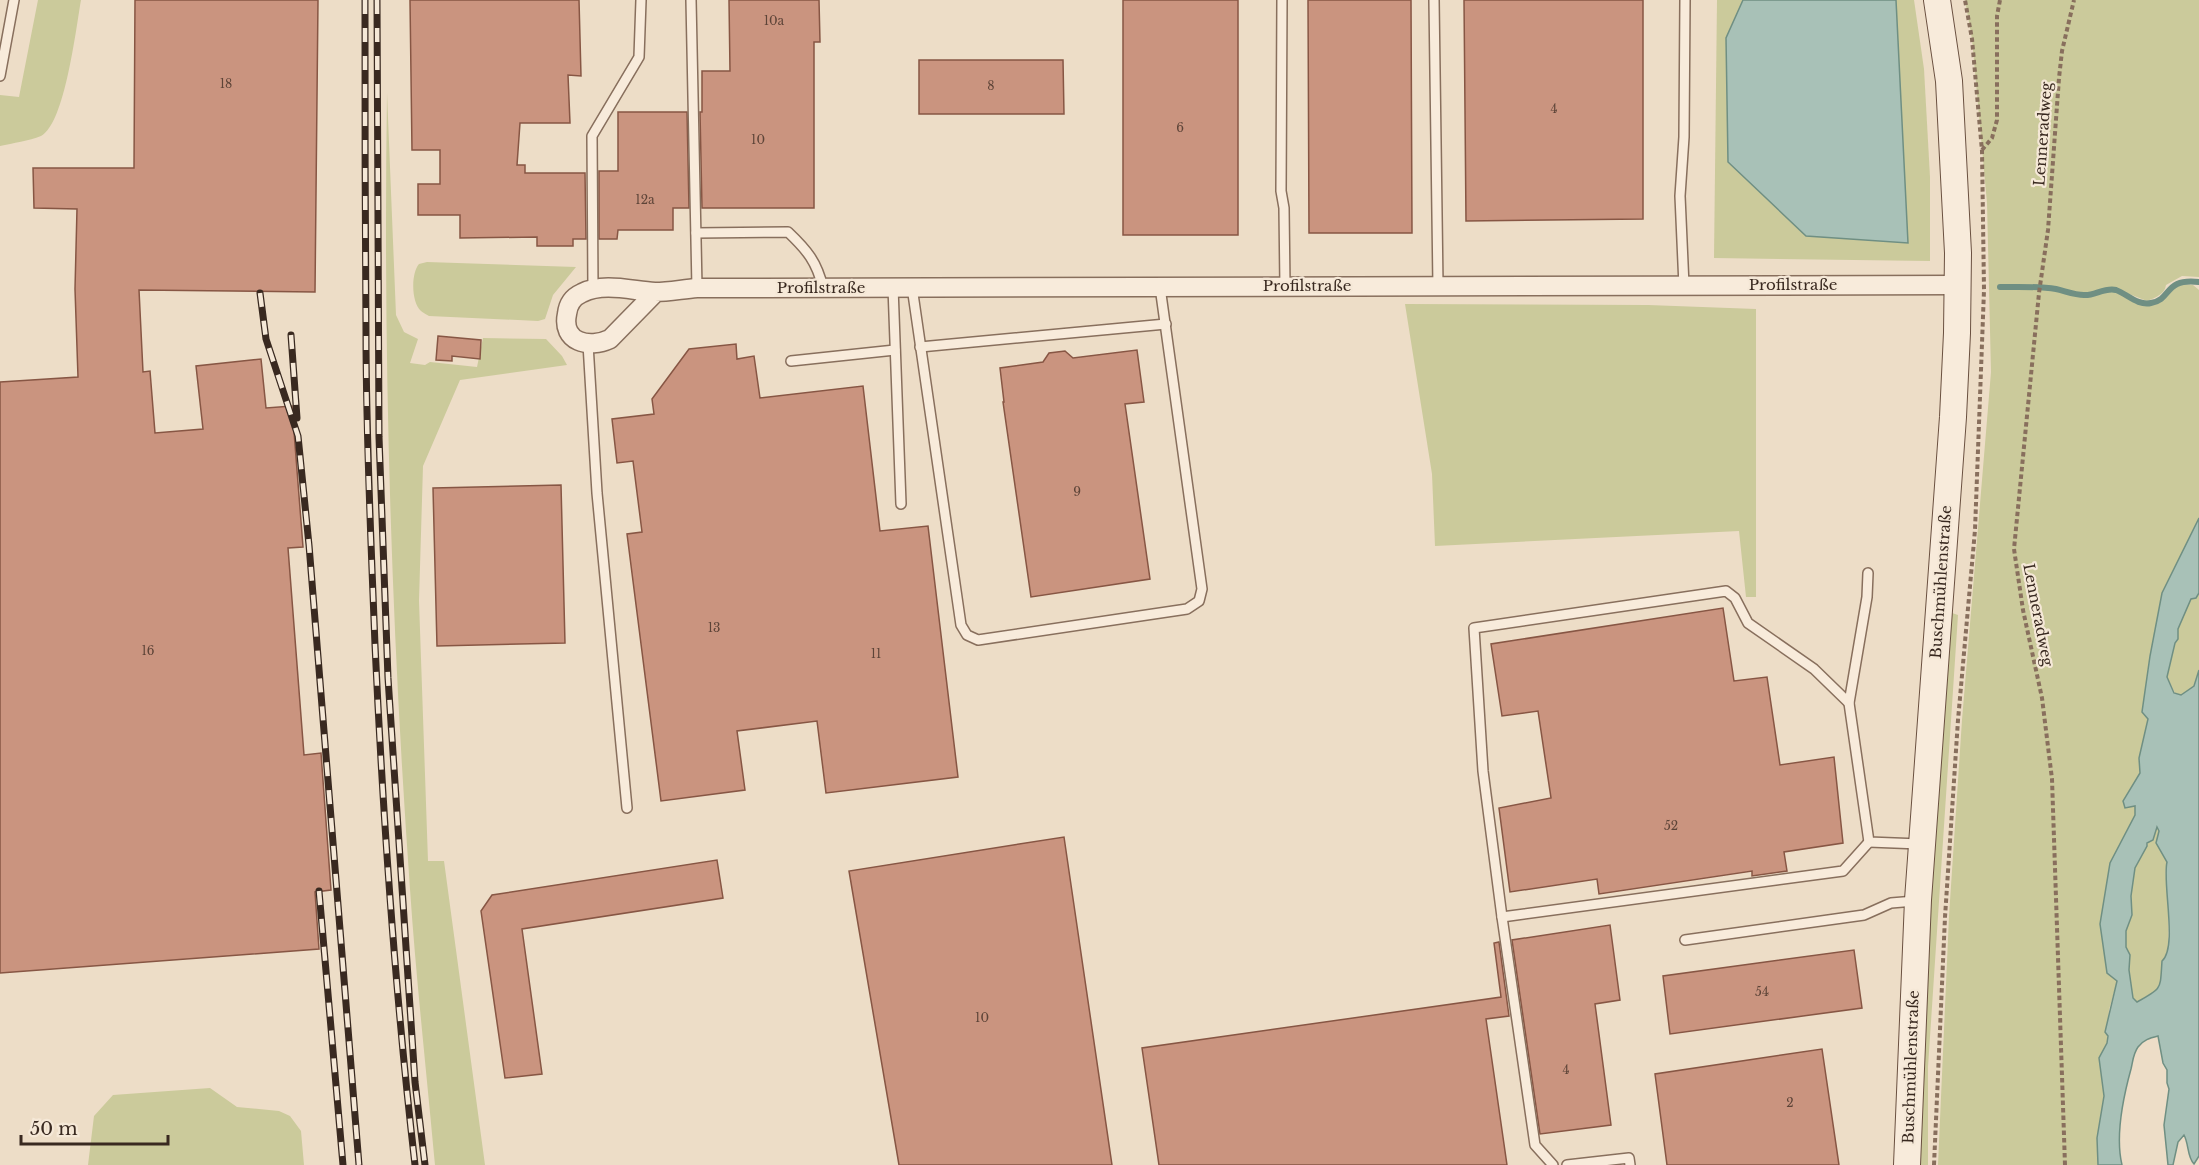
<svg xmlns="http://www.w3.org/2000/svg" width="2199" height="1165" font-family="'Libre Baskerville',serif">
	<style>
		.green { fill: #cbca9b }
		.water { fill: #a8c1b7; stroke: #6f8f83; stroke-width: 1.5; fill-rule: evenodd }
		.lines { fill: none; stroke-linecap: round; stroke-linejoin: round }
		.stream { stroke: #6f8f83; stroke-width: 6 }
		.building { fill: #ca947f; stroke: #875644; stroke-width: 1.5 }
		.lane-casing { stroke: #886f5d; stroke-width: 12 }
		.street-casing { stroke: #886f5d; stroke-width: 21 }
		.secondary-casing { stroke: #6a5040; stroke-width: 28 }
		.path { stroke: #886f5d; stroke-width: 4; stroke-dasharray: 4.5 3; stroke-linecap: butt }
		.lane { stroke: #f8ebdb; stroke-width: 9 }
		.street { stroke: #f8ebdb; stroke-width: 18 }
		.secondary { stroke: #f8ebdb; stroke-width: 26 }
		.rail-casing { stroke: #392920; stroke-width: 7 }
		.rail { stroke: #f5e8d7; stroke-width: 4.5; stroke-dasharray: 14; stroke-linecap: butt }
		.labels { text-anchor: middle; stroke-width: 4.5; stroke-linejoin: round; paint-order: stroke }
		.number-label { font-size: 12px; fill: #5d4438 }
		.street-label { font-size: 15px; fill: #392920; stroke: #f5e8d7 }
	</style>
	<rect width="100%" height="100%" fill="#edddc7"/>
	<g class="green">
		<path d="M38 0H81C76 28 65 124 41 136 29 141 13 143 0 146V95L19 97Z"/>
		<polygon points="1717,0 1914,0 1924,69 1930,177 1930,261 1714,258"/>
		<path d="M1965 0H2199V277L2182 276 2166 285C2165 294 2155 298 2147 301L2114 288 2090 294C2097 293 2106 290 2114 292 2126 294 2136 307 2149 305 2162 304 2170 290 2181 284L2193 285 2199 290V518L2162 593 2150 656 2142 712 2148 719 2139 758 2140 773 2124 801 2135 806V815L2110 863 2117 981 2109 1010 2107 1043 2099 1058 2104 1096 2097 1138 2098 1165H1938L1949 916 1962 720 1991 372 1987 203 1972 39Z"/>
		<path d="M387 93 396 315 404 332 418 339 410 363 425 365 430 362 477 367 483 338 546 339 562 356 567 365 460 380 423 466 419 601 428 861H444L485 1165H435L434 1155C426 1067 416 978 410 889 391 624 383 358 387 93Z"/>
		<path d="M427 262 576 267 553 295 545 319 538 321 429 316C426 314 423 313 421 311 411 302 411 273 419 264Z"/>
		<polygon points="1405,304 1648,305 1756,309 1756,597 1746,597 1739,531 1435,546 1432,474"/>
		<polygon points="2199,593 2199,670 2194,686 2181,695 2175,693 2167,677 2175,643 2178,639 2178,629 2191,599 2196,598"/>
		<path d="M1952 613 1958 615 1928 1067V1165H1920C1922 981 1937 797 1952 613Z"/>
		<path d="M2157 826 2159 831C2154 844 2162 851 2167 862 2164 873 2167 883 2168 895 2168 928 2172 957 2159 989L2137 1002 2133 998 2129 970 2130 955 2126 947V931L2132 915 2131 896 2135 868Z"/>
		<polygon points="210,1088 237,1107 279,1111 290,1116 301,1131 304,1165 88,1165 94,1116 113,1095"/>
	</g>
	<g class="water">
		<polygon points="1743,0 1896,0 1908,243 1806,236 1728,162 1726,38"/>
		<path d="M2199 518V593L2196 598 2191 599 2178 629V639L2175 643 2167 677 2174 693 2181 695 2194 686 2199 670V1156L2194 1164C2187 1157 2189 1144 2184 1135L2178 1142 2173 1165H2168L2164 1125 2169 1089 2167 1083V1070L2163 1063 2158 1036C2150 1038 2143 1040 2138 1047 2133 1054 2133 1061 2131 1069 2123 1098 2115 1136 2122 1165H2098L2097 1138 2104 1096 2099 1058 2107 1043 2108 1036 2105 1032 2117 981 2107 973 2100 924 2110 863 2135 815V806L2125 808 2123 801 2140 773 2139 758 2148 719 2142 712 2150 656 2162 593ZM2157 827 2159 831 2156 843 2167 862C2162 883 2178 947 2162 961 2160 989 2163 988 2137 1002L2133 998 2129 970 2130 955 2126 947V931L2132 915 2131 896 2135 868 2147 846V843L2153 840Z"/>
	</g>
	<g class="lines">
		<path class="stream" d="M2000 287C2019 287 2038 286 2056 289 2065 291 2075 295 2084 295 2094 296 2105 287 2116 290 2127 294 2138 306 2151 303 2173 299 2163 278 2199 282"/>
	</g>
	<g class="building">
		<polygon points="135,0 318,0 315,292 139,290 143,372 150,371 155,433 203,429 196,366 261,359 266,408 292,406 303,547 288,548 304,755 321,753 331,890 315,892 319,949 0,973 0,382 78,377 75,289 77,209 34,208 33,168 134,168"/>
		<polygon points="410,0 579,0 581,76 568,75 570,123 520,123 517,165 525,165 525,173 585,173 586,239 573,239 573,246 537,246 537,237 460,238 460,215 418,215 418,184 440,184 440,150 412,150"/>
		<polygon points="729,0 819,0 820,42 814,42 814,208 702,208 700,112 702,112 702,71 730,71"/>
		<rect x="1123" y="0" width="115" height="235"/>
		<polygon points="1308,0 1411,0 1412,233 1309,233"/>
		<polygon points="1464,0 1643,0 1643,219 1466,221"/>
		<polygon points="919,60 1063,60 1064,114 919,114"/>
		<polygon points="618,112 687,112 689,208 673,208 673,230 618,230 617,239 599,239 599,171 618,171"/>
		<polygon points="438,336 481,340 480,359 452,356 452,361 436,360"/>
		<polygon points="736,344 737,359 754,356 760,398 863,386 880,531 928,526 958,777 826,793 817,721 737,731 745,790 661,801 627,534 642,532 633,461 617,463 612,419 654,414 652,399 689,349"/>
		<polygon points="1137,350 1144,402 1125,404 1150,579 1031,597 1003,402 1004,402 1000,368 1043,362 1049,353 1065,351 1073,358"/>
		<polygon points="561,485 565,643 437,646 433,488"/>
		<polygon points="1723,608 1734,681 1767,677 1780,765 1834,757 1843,843 1784,852 1787,871 1752,876 1752,871 1599,894 1597,879 1510,892 1499,808 1551,798 1538,711 1502,716 1491,644"/>
		<polygon points="1064,837 1112,1165 899,1165 849,871"/>
		<polygon points="717,860 723,898 522,929 542,1074 505,1078 481,911 492,895"/>
		<polygon points="1610,925 1620,1000 1595,1004 1611,1125 1540,1134 1512,940"/>
		<polygon points="1499,942 1509,1016 1486,1019 1507,1165 1159,1165 1142,1048 1501,997 1494,943"/>
		<polygon points="1854,950 1862,1008 1670,1034 1663,976"/>
		<polygon points="1822,1049 1839,1165 1667,1165 1655,1074"/>
	</g>
	<g class="lines">
		<defs>
			<g id="lane">
				<polyline points="691,0 697,288"/>
				<polyline points="1282,0 1281,191 1284,208 1285,286"/>
				<polyline points="1434,0 1438,286"/>
				<polyline points="0,76 14,0"/>
				<path d="M696 233 788 232C807 250 817 262 823 288"/>
				<polyline points="1684,286 1680,196 1684,137 1685,0"/>
				<polyline points="893,287 901,504"/>
				<polyline points="912,287 961,625 967,635 978,640 1187,609 1199,601 1202,589 1160,287"/>
				<polyline points="593,289 592,136 639,57 641,0"/>
				<polyline points="588,344 597,493 627,808"/>
				<polyline points="920,347 1166,324"/>
				<polyline points="791,361 895,350"/>
				<polyline points="1868,573 1867,597 1849,703 1869,842 1920,844"/>
				<polyline points="1502,917 1843,871 1869,842"/>
				<polyline points="1685,940 1864,915 1891,903 1915,901"/>
				<polyline points="1553,1165 1535,1145 1502,917 1483,771 1474,628 1726,591 1735,598 1748,623 1814,669 1849,703"/>
				<polyline points="1567,1165 1629,1158 1630,1165"/>
			</g>
			<path id="street" d="M656 292 610 339C589 349 561 342 567 314 568 304 573 297 582 293 604 282 633 291 655 292 669 292 683 289 697 288 712 288 728 288 743 288L1957 285"/>
			<polyline id="secondary" points="1907,1165 1918,900 1953,417 1957,333 1958,253 1949,81 1937,0"/>
		</defs>
		<use href="#lane" class="lane-casing"/>
		<use href="#street" class="street-casing"/>
		<use href="#secondary" class="secondary-casing"/>
		<g class="path">
			<polyline points="1982,150 1992,138 1997,120 1997,16 2000,0"/>
			<polyline points="1934,1165 1945,917 1958,720 1975,530 1984,290 1982,151 1972,39 1965,0"/>
			<polyline points="2065,1165 2052,779 2042,698 2023,610 2014,549 2039,293 2048,230 2059,78 2062,51 2074,0"/>
		</g>
		<use href="#lane" class="lane"/>
		<use href="#street" class="street"/>
		<use href="#secondary" class="secondary"/>
		<defs>
			<g id="rail">
				<path d="M365 0C365 111 365 223 366 334 366 438 371 541 375 645 383 818 395 992 415 1165"/>
				<polyline points="377,0 379,437 388,678 415,1082 425,1165"/>
				<polyline points="260,293 266,339 298,436 309,545 359,1165"/>
				<polyline points="291,335 297,418"/>
				<polyline points="319,891 343,1165"/>
			</g>
		</defs>
		<use href="#rail" class="rail-casing"/>
		<use href="#rail" class="rail"/>
	</g>
	<g class="labels">
		<g class="number-label">
			<text x="774" y="25">10a</text>
			<text x="226" y="88">18</text>
			<text x="991" y="90">8</text>
			<text x="1554" y="113">4</text>
			<text x="1180" y="132">6</text>
			<text x="758" y="144">10</text>
			<text x="645" y="204">12a</text>
			<text x="1077" y="496">9</text>
			<text x="714" y="632">13</text>
			<text x="148" y="655">16</text>
			<text x="876" y="658">11</text>
			<text x="1671" y="830">52</text>
			<text x="1762" y="996">54</text>
			<text x="982" y="1022">10</text>
			<text x="1566" y="1074">4</text>
			<text x="1790" y="1107">2</text>
		</g>
		<g class="street-label">
			<text transform="translate(2043 134) rotate(-86)" y="5">Lenneradweg</text>
			<text x="1793" y="290">Profilstraße</text>
			<text x="1307" y="291">Profilstraße</text>
			<text x="821" y="293">Profilstraße</text>
			<text transform="translate(1941 582) rotate(-86)" y="5">Buschmühlenstraße</text>
			<text transform="translate(2038 615) rotate(79)" y="5">Lenneradweg</text>
			<text transform="translate(1911 1067) rotate(-88)" y="5">Buschmühlenstraße</text>
		</g>
	</g>
	<path d="M21 1135v9h147v-9" fill="none" stroke="#392920" stroke-width="3"/>
	<text x="30" y="1135" font-size="18" fill="#392920" stroke="#f5e8d7" stroke-width="4.5" paint-order="stroke">50 m</text>
</svg>
